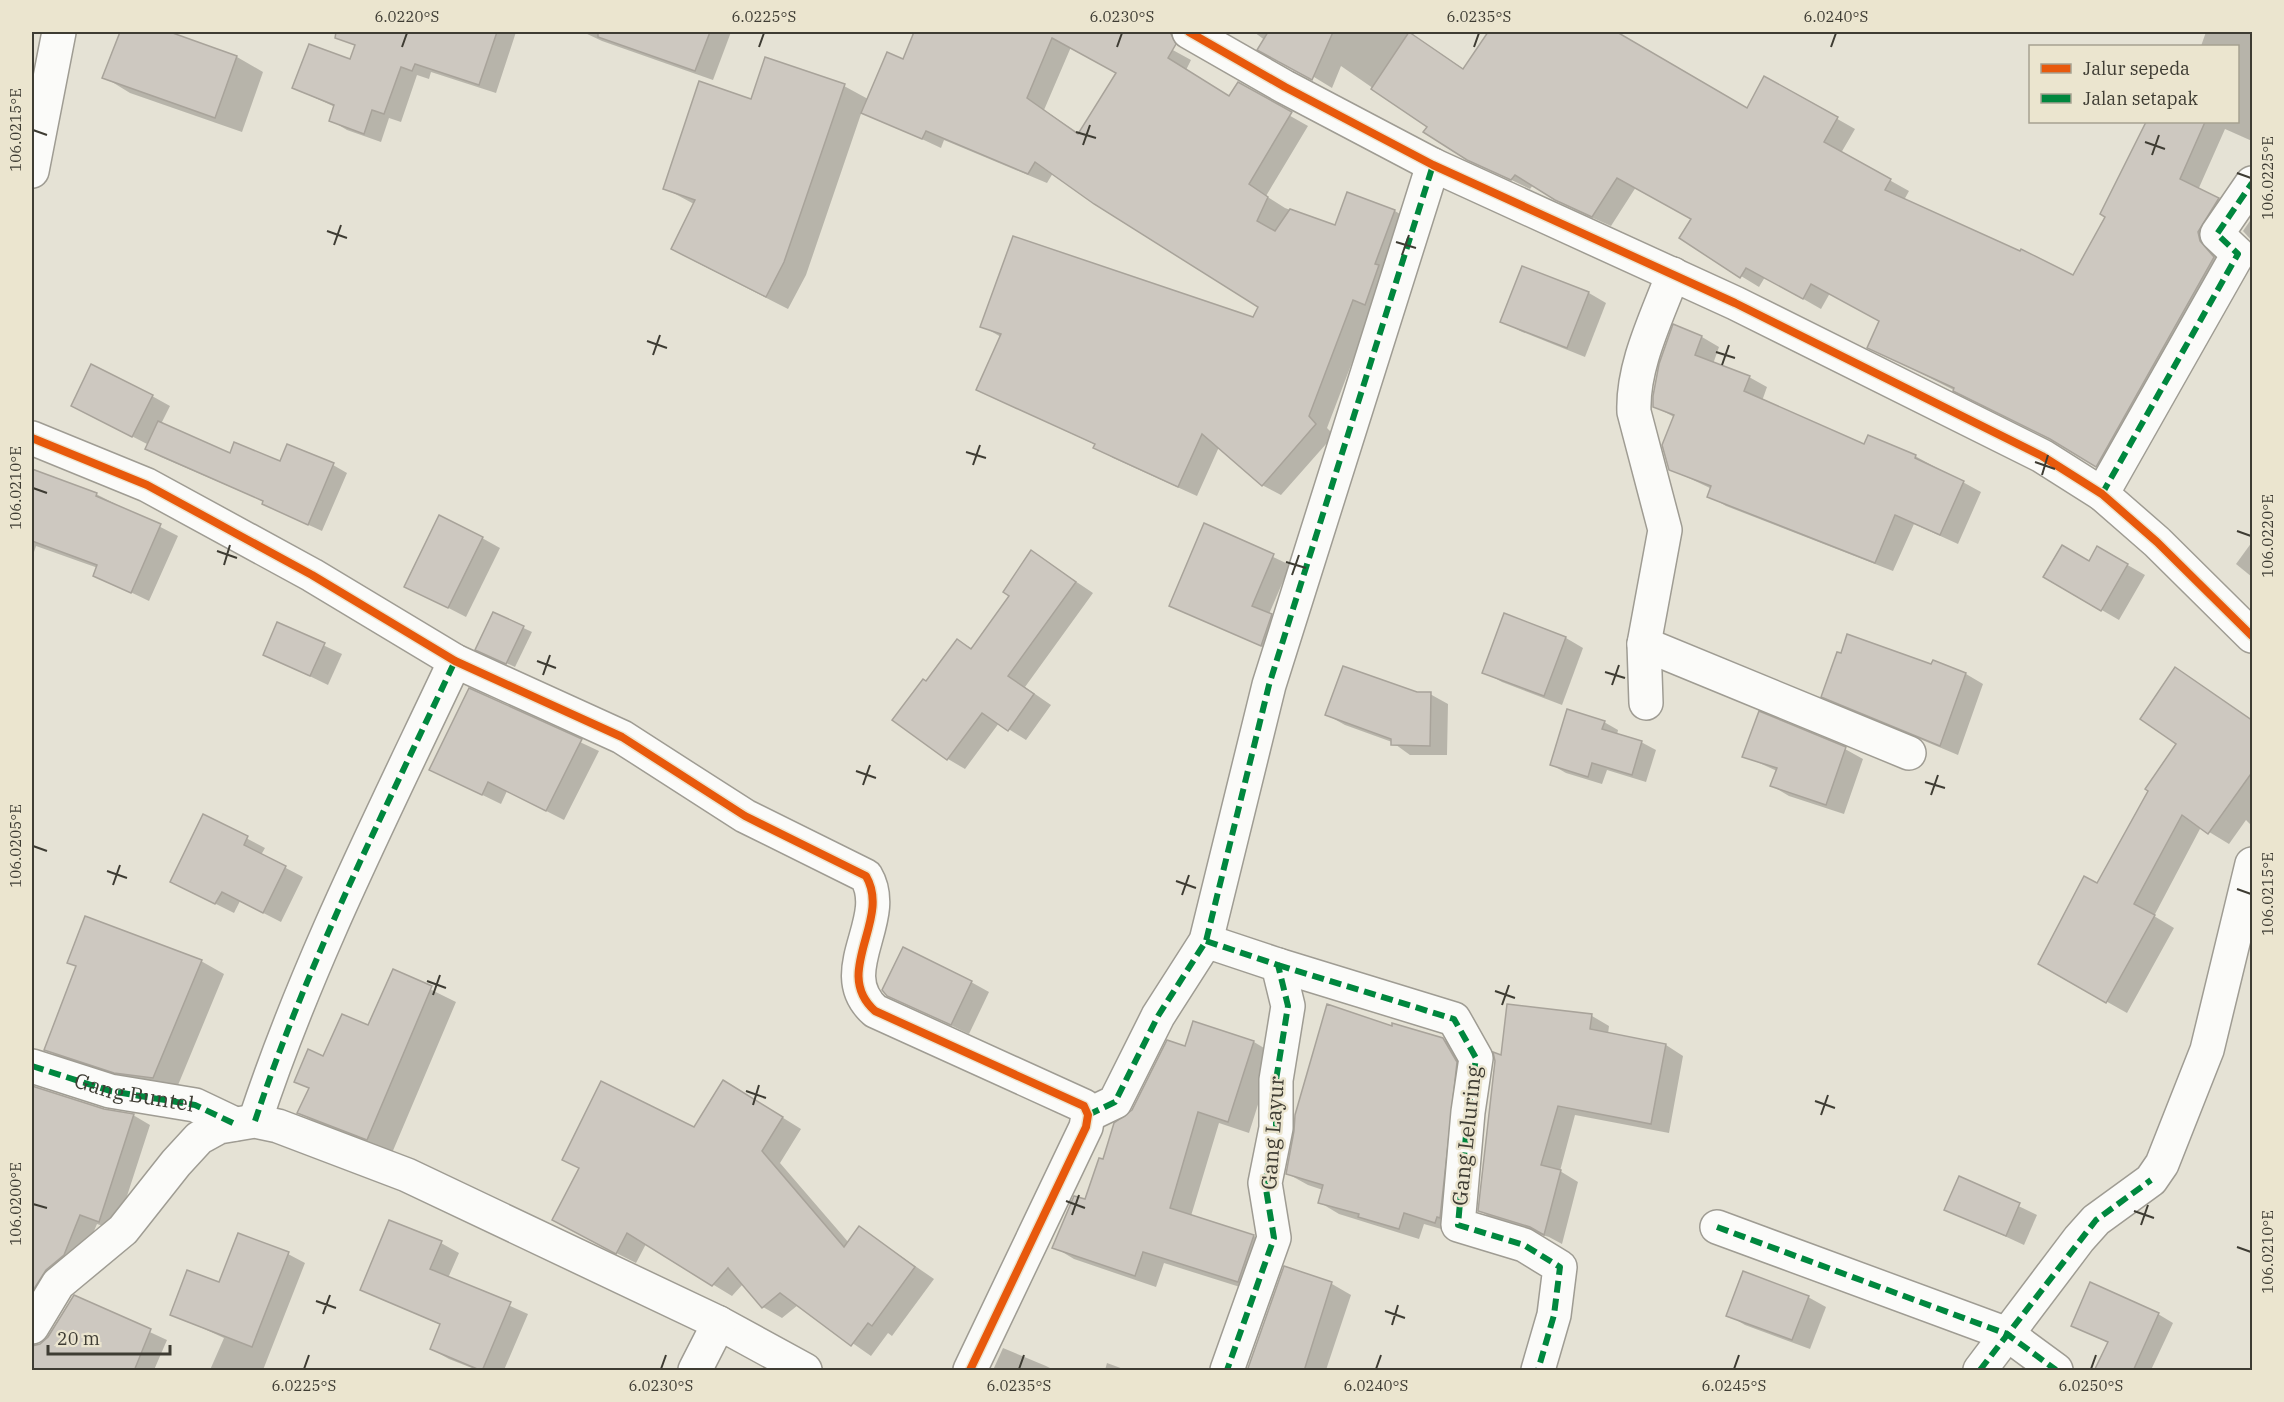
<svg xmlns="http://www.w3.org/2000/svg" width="2284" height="1402" font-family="'IBM Plex Serif',serif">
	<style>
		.shadow { fill: #0003; fill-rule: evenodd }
		.building { fill: #cdc8c0; stroke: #a8a39a; stroke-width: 1.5; fill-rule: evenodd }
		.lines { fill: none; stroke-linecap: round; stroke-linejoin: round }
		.minor-casing { stroke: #9f9c93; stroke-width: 36 }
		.minor { stroke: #fbfbf9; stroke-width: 33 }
		.quiet { stroke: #00873e; stroke-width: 6; stroke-dasharray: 12 6; stroke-linecap: butt }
		.cycleway-casing { stroke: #ebe5cf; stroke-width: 11 }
		.cycleway { stroke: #e8590c; stroke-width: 8 }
		.ticks { fill: none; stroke: #3e3c33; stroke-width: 2 }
		.labels { text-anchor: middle; stroke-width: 5; stroke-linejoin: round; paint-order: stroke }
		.street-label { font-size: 21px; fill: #3e3c33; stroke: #ebe5cf }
		.neatline { fill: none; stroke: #3e3c33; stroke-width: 2 }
		.ticks-label { font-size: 15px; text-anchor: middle; fill: #3e3c33 }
	</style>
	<rect width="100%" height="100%" fill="#e5e2d5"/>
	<g class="shadow">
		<polygon points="121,32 166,32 237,57 263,72 242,132 130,93 104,77"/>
		<polygon points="361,32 516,32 496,93 431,72 429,79 417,75 401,122 389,118 381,142 347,130 330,120 335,107 294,88 351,61"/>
		<polygon points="583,32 731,32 713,80 602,41"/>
		<path d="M916 32H1043L1066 43 1072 32H1140L1191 60 1186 70 1230 97 1237 86 1308 126 1266 196 1285 208 1336 227 1395 211 1413 222 1372 310 1327 428 1334 435 1281 495 1262 485 1219 447 1197 496 1113 458 1095 447 1096 445 978 390 1001 337 982 326 1254 319 1260 307 1053 173 1047 183 944 140 941 148 862 111 806 275 788 309 694 261V204L664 188 752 101 766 59 844 86 868 99 904 61ZM1071 47 1118 73 1080 134 1044 110Z"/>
		<polygon points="1254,32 1408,32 1465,70 1490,32 1621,32 1619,34 1747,110 1765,78 1855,129 1841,153 1909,191 1904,200 2073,277 2140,161 2157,122 2238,122 2238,46 2201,46 2206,32 2252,32 2252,141 2225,129 2198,190 2236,210 2232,269 2115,476 2064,446 1869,347 1881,321 1830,293 1821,309 1765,277 1759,287 1741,276 1693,219 1636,187 1611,226 1575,210 1533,185 1530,189 1468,159 1429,127 1341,66 1332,88 1314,77"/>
		<polygon points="2252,218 2252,241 2243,231"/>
		<polygon points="1523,268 1589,293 1606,303 1585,357 1520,331 1502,321"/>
		<polygon points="1702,337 1719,347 1713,364 1749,377 1767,387 1762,401 1865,446 1915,456 1981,492 1958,544 1914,524 1893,571 1726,506 1709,496 1712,489 1670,469 1674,417 1654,406"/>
		<polygon points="152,396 170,406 161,424 231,455 281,463 333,465 347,473 322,531 278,511 265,502 161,457 147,449 149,445 73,406"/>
		<polygon points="32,471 96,494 178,536 149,601 95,575 98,568 36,546 32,558"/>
		<polygon points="1205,525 1290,565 1269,614 1288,625 1278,654 1171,605"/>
		<polygon points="482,538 500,548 466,617 406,586"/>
		<polygon points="2252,542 2252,577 2236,564"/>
		<polygon points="2098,548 2145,575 2119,620 2045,577 2090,563"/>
		<polygon points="1032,552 1093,593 1025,687 1051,705 1026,740 999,723 965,769 948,759 927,683 958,641 973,649 1011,596"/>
		<polygon points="494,614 532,632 515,667 486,654"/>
		<polygon points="1505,615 1566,638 1583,648 1562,705 1502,682 1484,672"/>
		<polygon points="278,624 342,654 328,685 264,654"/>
		<polygon points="1934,662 1966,674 1983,684 1958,755 1841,706 1823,696 1932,666"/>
		<polygon points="2175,669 2252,720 2252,826 2246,820 2229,844 2201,827 2154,916 2174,928 2127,1013 2040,964 2098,885 2178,743"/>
		<polygon points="469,690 599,751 564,820 507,791 501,804 431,770"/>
		<polygon points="1417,694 1430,694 1448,704 1447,755 1410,755 1392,742 1345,725 1327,715"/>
		<polygon points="1759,713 1845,749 1863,759 1844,814 1789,796 1772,786 1777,771 1744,756"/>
		<polygon points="1604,722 1618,730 1617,735 1641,742 1656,750 1646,782 1607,770 1602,784 1566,773 1552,765"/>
		<polygon points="204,816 265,848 261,855 303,877 281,922 240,901 234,913 172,882"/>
		<polygon points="201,961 224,974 176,1090 68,1062 45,1049 78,967 69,962"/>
		<polygon points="393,971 456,1002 392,1153 324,1127 299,1113 310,1089 296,1081 324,1058 369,1027"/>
		<polygon points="971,982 989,992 969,1034 888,995"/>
		<polygon points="1592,1016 1609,1026 1608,1034 1666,1045 1683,1056 1669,1133 1575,1115 1560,1171 1578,1182 1562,1244 1549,1237 1497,1221 1480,1211 1502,1057"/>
		<polygon points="1393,1028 1443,1039 1463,1051 1455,1233 1424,1224 1419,1239 1339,1214 1319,1202 1323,1190 1308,1185 1288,1174"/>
		<polygon points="1254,1042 1274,1054 1249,1133 1219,1123 1191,1216 1254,1236 1275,1248 1259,1293 1164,1263 1156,1287 1074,1259 1054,1247 1086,1201 1104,1161 1133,1111 1186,1048"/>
		<polygon points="32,1084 34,1088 104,1110 133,1115 150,1125 116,1230 97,1224 80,1264 32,1330"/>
		<polygon points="743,1093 801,1129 780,1163 849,1243 860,1228 934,1279 892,1336 888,1333 871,1356 798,1305 782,1318 763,1307 743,1284 732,1296 646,1244 636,1263 573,1231 694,1129"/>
		<polygon points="1960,1178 2037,1215 2024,1245 1946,1209"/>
		<polygon points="441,1243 459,1253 448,1278 528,1314 504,1370 477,1370 449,1359 431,1349 441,1325 362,1290"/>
		<polygon points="288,1254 305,1263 263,1370 210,1370 224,1338 172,1314 220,1284"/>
		<polygon points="1285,1268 1332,1284 1351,1295 1326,1370 1248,1370"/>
		<polygon points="74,1297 167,1340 154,1370 32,1370 32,1344 32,1347 42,1344"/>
		<polygon points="1808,1297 1826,1307 1810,1349 1745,1325 1728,1315"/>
		<polygon points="2158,1314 2173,1323 2151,1370 2096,1370 2109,1343 2073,1325"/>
		<polygon points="1003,1348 1046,1366 1054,1370 993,1370"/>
		<polygon points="1107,1363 1126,1370 1105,1370"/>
	</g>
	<g class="building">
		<polygon points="120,32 170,32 237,56 215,118 102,78"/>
		<polygon points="336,32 497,32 479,85 415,64 412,71 401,67 384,114 372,110 364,134 329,121 334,105 292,88 309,44 350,59 355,45 335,38"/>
		<polygon points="598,32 710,32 695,71 598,37"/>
		<path d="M914 32H1170L1176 44 1168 58 1229 96 1238 82 1292 112 1249 184 1268 197 1257 221 1275 231 1290 209 1335 225 1347 192 1395 210 1375 264 1379 265 1365 305 1353 300 1309 416 1316 424 1262 486 1202 434 1178 487 1093 448 1095 444 976 390 1001 334 980 327 1013 236 1253 317 1258 307 1094 204 1035 162 1028 174 926 131 922 139 861 113 887 52 903 59ZM1052 38 1116 73 1078 134 1027 98Z"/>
		<polygon points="1268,32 1333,32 1312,80 1257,50"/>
		<polygon points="1409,32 1463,69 1488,32 1617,32 1747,108 1764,76 1838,117 1824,142 1891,179 1885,190 2020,251 2021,249 2073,275 2105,217 2100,214 2146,122 2205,122 2180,179 2219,198 2198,232 2200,241 2214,257 2096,467 2050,439 1953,391 1954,388 1867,348 1879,321 1811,284 1803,299 1746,268 1740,278 1679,238 1691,219 1617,178 1592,217 1555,200 1515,175 1511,180 1467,160 1423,132 1427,127 1371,89"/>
		<polygon points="765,57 845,84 784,262 766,297 671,249 695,200 663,189 699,81 751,99"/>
		<polygon points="1522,266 1589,292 1567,348 1500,322"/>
		<polygon points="1673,324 1702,336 1695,355 1750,376 1744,391 1864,444 1868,435 1916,455 1915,458 1964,481 1940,535 1895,515 1875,563 1707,497 1711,486 1669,470 1662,445 1674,415 1653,407 1653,396 1659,364"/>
		<polygon points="91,364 153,395 132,437 71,406"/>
		<polygon points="158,421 230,453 234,442 280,461 287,444 334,463 308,525 262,504 263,501 145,449"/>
		<polygon points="32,469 97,493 96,496 161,524 131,593 93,576 97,565 32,541"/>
		<polygon points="439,515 483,537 448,608 404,587"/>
		<polygon points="1204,523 1274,554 1252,606 1272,614 1261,646 1169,606"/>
		<polygon points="2062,545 2089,561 2097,546 2128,564 2101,611 2043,577"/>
		<polygon points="1031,550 1076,582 1008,676 1034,694 1008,731 982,713 947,760 892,720 923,679 926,681 957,639 971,649 1009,596 1003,592"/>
		<polygon points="493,612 524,626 506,664 475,650"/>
		<polygon points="1504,613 1566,637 1544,696 1482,673"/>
		<polygon points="277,622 325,643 310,676 263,655"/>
		<polygon points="1847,634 1931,664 1933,660 1966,673 1940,746 1821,697 1837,652 1841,653"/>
		<polygon points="1343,666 1417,692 1431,692 1430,746 1391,745 1391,739 1325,715"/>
		<polygon points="2175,667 2253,721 2253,771 2208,834 2182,815 2134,904 2155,915 2106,1003 2038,964 2084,876 2097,883 2148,791 2145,789 2176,744 2140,719"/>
		<polygon points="469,688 582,739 546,811 488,782 482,795 429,770"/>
		<polygon points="1567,709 1605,721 1602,729 1642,741 1632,775 1592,763 1588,777 1550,765"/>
		<polygon points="1759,711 1846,747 1826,805 1770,786 1777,768 1742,757"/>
		<polygon points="203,814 248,836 244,845 286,866 263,913 222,892 215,904 170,882"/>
		<polygon points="85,916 202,960 153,1078 114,1073 44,1050 76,966 67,963"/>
		<polygon points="903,947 972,981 951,1025 887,996 882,990"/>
		<polygon points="393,969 432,986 367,1140 297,1113 309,1088 294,1082 308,1049 323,1056 342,1014 368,1025"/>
		<polygon points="1327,1004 1392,1026 1392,1023 1443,1038 1457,1062 1440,1218 1437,1217 1435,1223 1404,1213 1399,1229 1358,1217 1359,1214 1318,1203 1323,1185 1286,1174 1294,1131 1295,1115"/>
		<polygon points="1507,1004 1592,1014 1590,1029 1666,1044 1651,1124 1558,1106 1541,1165 1561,1170 1544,1235 1530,1227 1478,1211 1495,1061 1493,1052 1501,1055"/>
		<polygon points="1193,1021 1254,1041 1228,1122 1198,1112 1170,1208 1254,1235 1238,1282 1143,1252 1135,1276 1052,1248 1074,1196 1085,1199 1099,1158 1103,1159 1114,1123 1132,1110 1167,1040 1185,1046"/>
		<polygon points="723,1080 783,1117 762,1151 844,1247 859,1226 915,1267 872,1326 868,1323 851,1346 780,1293 762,1308 728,1268 712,1286 627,1233 616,1254 552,1220 579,1168 562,1160 601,1081 694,1127"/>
		<polygon points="32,1086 104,1109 134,1114 99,1222 80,1215 64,1255 46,1270 32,1292"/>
		<polygon points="1959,1176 2020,1203 2006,1236 1944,1210"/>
		<polygon points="389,1220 442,1241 430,1269 511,1302 482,1371 430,1349 440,1324 360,1290"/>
		<polygon points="238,1233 289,1252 252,1347 170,1315 187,1270 219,1282"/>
		<polygon points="1284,1266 1332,1282 1304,1371 1247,1371"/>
		<polygon points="1743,1271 1809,1296 1792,1340 1726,1316"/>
		<polygon points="2090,1282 2159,1313 2133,1371 2094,1371 2108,1342 2071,1326"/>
		<polygon points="74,1295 151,1329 134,1371 32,1371 32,1346 40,1344 48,1337"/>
	</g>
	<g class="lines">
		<defs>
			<g id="minor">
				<polyline points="1189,32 1285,87 1433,165 1735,303 2042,456 2102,494 2157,542 2252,636"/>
				<polyline points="32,171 59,32"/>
				<path d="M32 438 147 485 312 575 455 661 622 737 745 816 866 876C892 920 831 972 875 1011L1084 1106 1088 1115 1086 1127 970 1370"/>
				<polyline points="2102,494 2238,254 2217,234 2252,183"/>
				<polyline points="1644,644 1909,753"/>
				<path d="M1646 703 1644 644 1665 530 1634 412C1632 366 1657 317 1673 274"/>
				<polyline points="1206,941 1278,965 1288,1006 1276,1080 1276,1128 1265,1183 1274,1238 1227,1370"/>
				<polyline points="1278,965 1454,1019 1476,1058 1468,1112 1458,1225 1524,1245 1560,1267 1554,1315 1538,1370"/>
				<polyline points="32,1066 110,1091 195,1105 235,1124"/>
				<polyline points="1088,1115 1115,1102 1158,1016 1206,941 1269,685 1433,165"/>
				<path d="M255 1121C307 963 384 812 455 661"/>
				<polyline points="1717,1227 2007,1334 2056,1370"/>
				<polyline points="32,1327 58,1284 123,1230 176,1163 199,1138 219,1127 255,1121 278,1126 407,1175 719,1323 805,1370"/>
				<polyline points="695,1370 719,1323"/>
				<polyline points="1980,1370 2079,1239 2096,1220 2151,1180 2162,1164 2207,1050 2252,864"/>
			</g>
		</defs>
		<use href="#minor" class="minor-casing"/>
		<use href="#minor" class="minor"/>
		<g class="quiet">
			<polyline points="2102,494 2238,254 2217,234 2252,183"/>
			<polyline points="1206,941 1278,965 1288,1006 1276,1080 1276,1128 1265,1183 1274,1238 1227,1370"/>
			<polyline points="1278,965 1454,1019 1476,1058 1468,1112 1458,1225 1524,1245 1560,1267 1554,1315 1538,1370"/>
			<path id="s1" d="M32 1066 110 1091 195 1105 235 1124"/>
			<polyline points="1088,1115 1115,1102 1158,1016 1206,941 1269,685 1433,165"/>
			<path d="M255 1121C307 963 384 812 455 661"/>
			<polyline points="1717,1227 2007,1334 2056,1370"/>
			<polyline points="1980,1370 2096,1220 2151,1180"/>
		</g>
		<defs>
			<g id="cycleway">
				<polyline points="1189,32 1285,87 1433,165 1735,303 2042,456 2102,494 2157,542 2252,636"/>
				<path d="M32 438 147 485 312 575 455 661 622 737 745 816 866 876C892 920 831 972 875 1011L1084 1106 1088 1115 1086 1127 970 1370"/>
			</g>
		</defs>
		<use href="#cycleway" class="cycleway-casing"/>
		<use href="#cycleway" class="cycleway"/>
	</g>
	<path class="ticks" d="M402 47 407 33M759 47 764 33M1117 47 1122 33M1474 47 1479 33M1831 47 1836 33M33 130 47 135M1076 132 1096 138M2145 142 2165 149M1083 145 1090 125M2152 155 2159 135M2237 173 2251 178M327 231 347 238M1396 242 1416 248M334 245 341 225M1402 255 1409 235M647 341 667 348M1716 352 1735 358M653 355 660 335M1722 365 1729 345M966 452 986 458M2035 462 2055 469M973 465 980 445M2042 475 2048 455M33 488 47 493M2237 531 2251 536M217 551 237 558M1286 562 1306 568M224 565 230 545M1292 575 1299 555M537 661 556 668M1605 672 1625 678M543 675 550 655M1612 685 1619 665M856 771 876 778M1925 782 1945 788M863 785 870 765M1931 795 1938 775M33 846 47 851M107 871 127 878M1176 881 1196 888M113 885 120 865M2237 889 2251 894M1182 895 1189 875M427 981 446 988M1495 991 1515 998M433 995 440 975M1502 1005 1509 985M746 1091 766 1098M1815 1101 1835 1108M753 1105 759 1085M1821 1115 1828 1095M1066 1201 1085 1208M33 1204 47 1208M2134 1211 2154 1218M1072 1215 1079 1195M2141 1225 2148 1205M2237 1247 2251 1252M316 1301 336 1308M1385 1311 1405 1318M323 1314 330 1295M1392 1325 1398 1305M304 1369 309 1355M661 1369 666 1355M1019 1369 1024 1355M1376 1369 1381 1355M1734 1369 1739 1355M2091 1369 2096 1355"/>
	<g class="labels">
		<g class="street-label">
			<text dy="7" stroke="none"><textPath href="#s1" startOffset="106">Gang Buntel</textPath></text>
			<text transform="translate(1273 1133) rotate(-86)" y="7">Gang Layur</text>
			<text transform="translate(1467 1136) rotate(-84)" y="7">Gang Leluring</text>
		</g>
	</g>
	<rect width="2284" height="1402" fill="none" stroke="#ebe5cf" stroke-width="66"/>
	<rect x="2029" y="45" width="210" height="78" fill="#ebe5cf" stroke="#a6a191" stroke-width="1.5"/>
	<rect x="2041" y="64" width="30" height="9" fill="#e8590c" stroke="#a6a191" stroke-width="1.5"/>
	<text x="2083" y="75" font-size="18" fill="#3e3c33">Jalur sepeda</text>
	<rect x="2041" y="94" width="30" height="9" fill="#00873e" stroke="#a6a191" stroke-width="1.5"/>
	<text x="2083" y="105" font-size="18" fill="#3e3c33">Jalan setapak</text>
	<path d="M48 1345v9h122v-9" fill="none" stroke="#3e3c33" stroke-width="3"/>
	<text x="57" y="1345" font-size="18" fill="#3e3c33" stroke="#ebe5cf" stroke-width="4.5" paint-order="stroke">20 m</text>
	<rect x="33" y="33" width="2218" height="1336" class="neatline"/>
	<g class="ticks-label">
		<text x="407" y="22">6.0220°S</text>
		<text x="764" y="22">6.0225°S</text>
		<text x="1122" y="22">6.0230°S</text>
		<text x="1479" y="22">6.0235°S</text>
		<text x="1836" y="22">6.0240°S</text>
		<text transform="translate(16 130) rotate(-90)" y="5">106.0215°E</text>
		<text transform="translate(2268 178) rotate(-90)" y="5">106.0225°E</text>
		<text transform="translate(16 488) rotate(-90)" y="5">106.0210°E</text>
		<text transform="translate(2268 536) rotate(-90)" y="5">106.0220°E</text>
		<text transform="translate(16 846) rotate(-90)" y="5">106.0205°E</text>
		<text transform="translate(2268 894) rotate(-90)" y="5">106.0215°E</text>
		<text transform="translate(16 1204) rotate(-90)" y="5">106.0200°E</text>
		<text transform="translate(2268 1252) rotate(-90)" y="5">106.0210°E</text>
		<text x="304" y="1391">6.0225°S</text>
		<text x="661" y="1391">6.0230°S</text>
		<text x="1019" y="1391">6.0235°S</text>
		<text x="1376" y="1391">6.0240°S</text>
		<text x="1734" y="1391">6.0245°S</text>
		<text x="2091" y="1391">6.0250°S</text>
	</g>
</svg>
